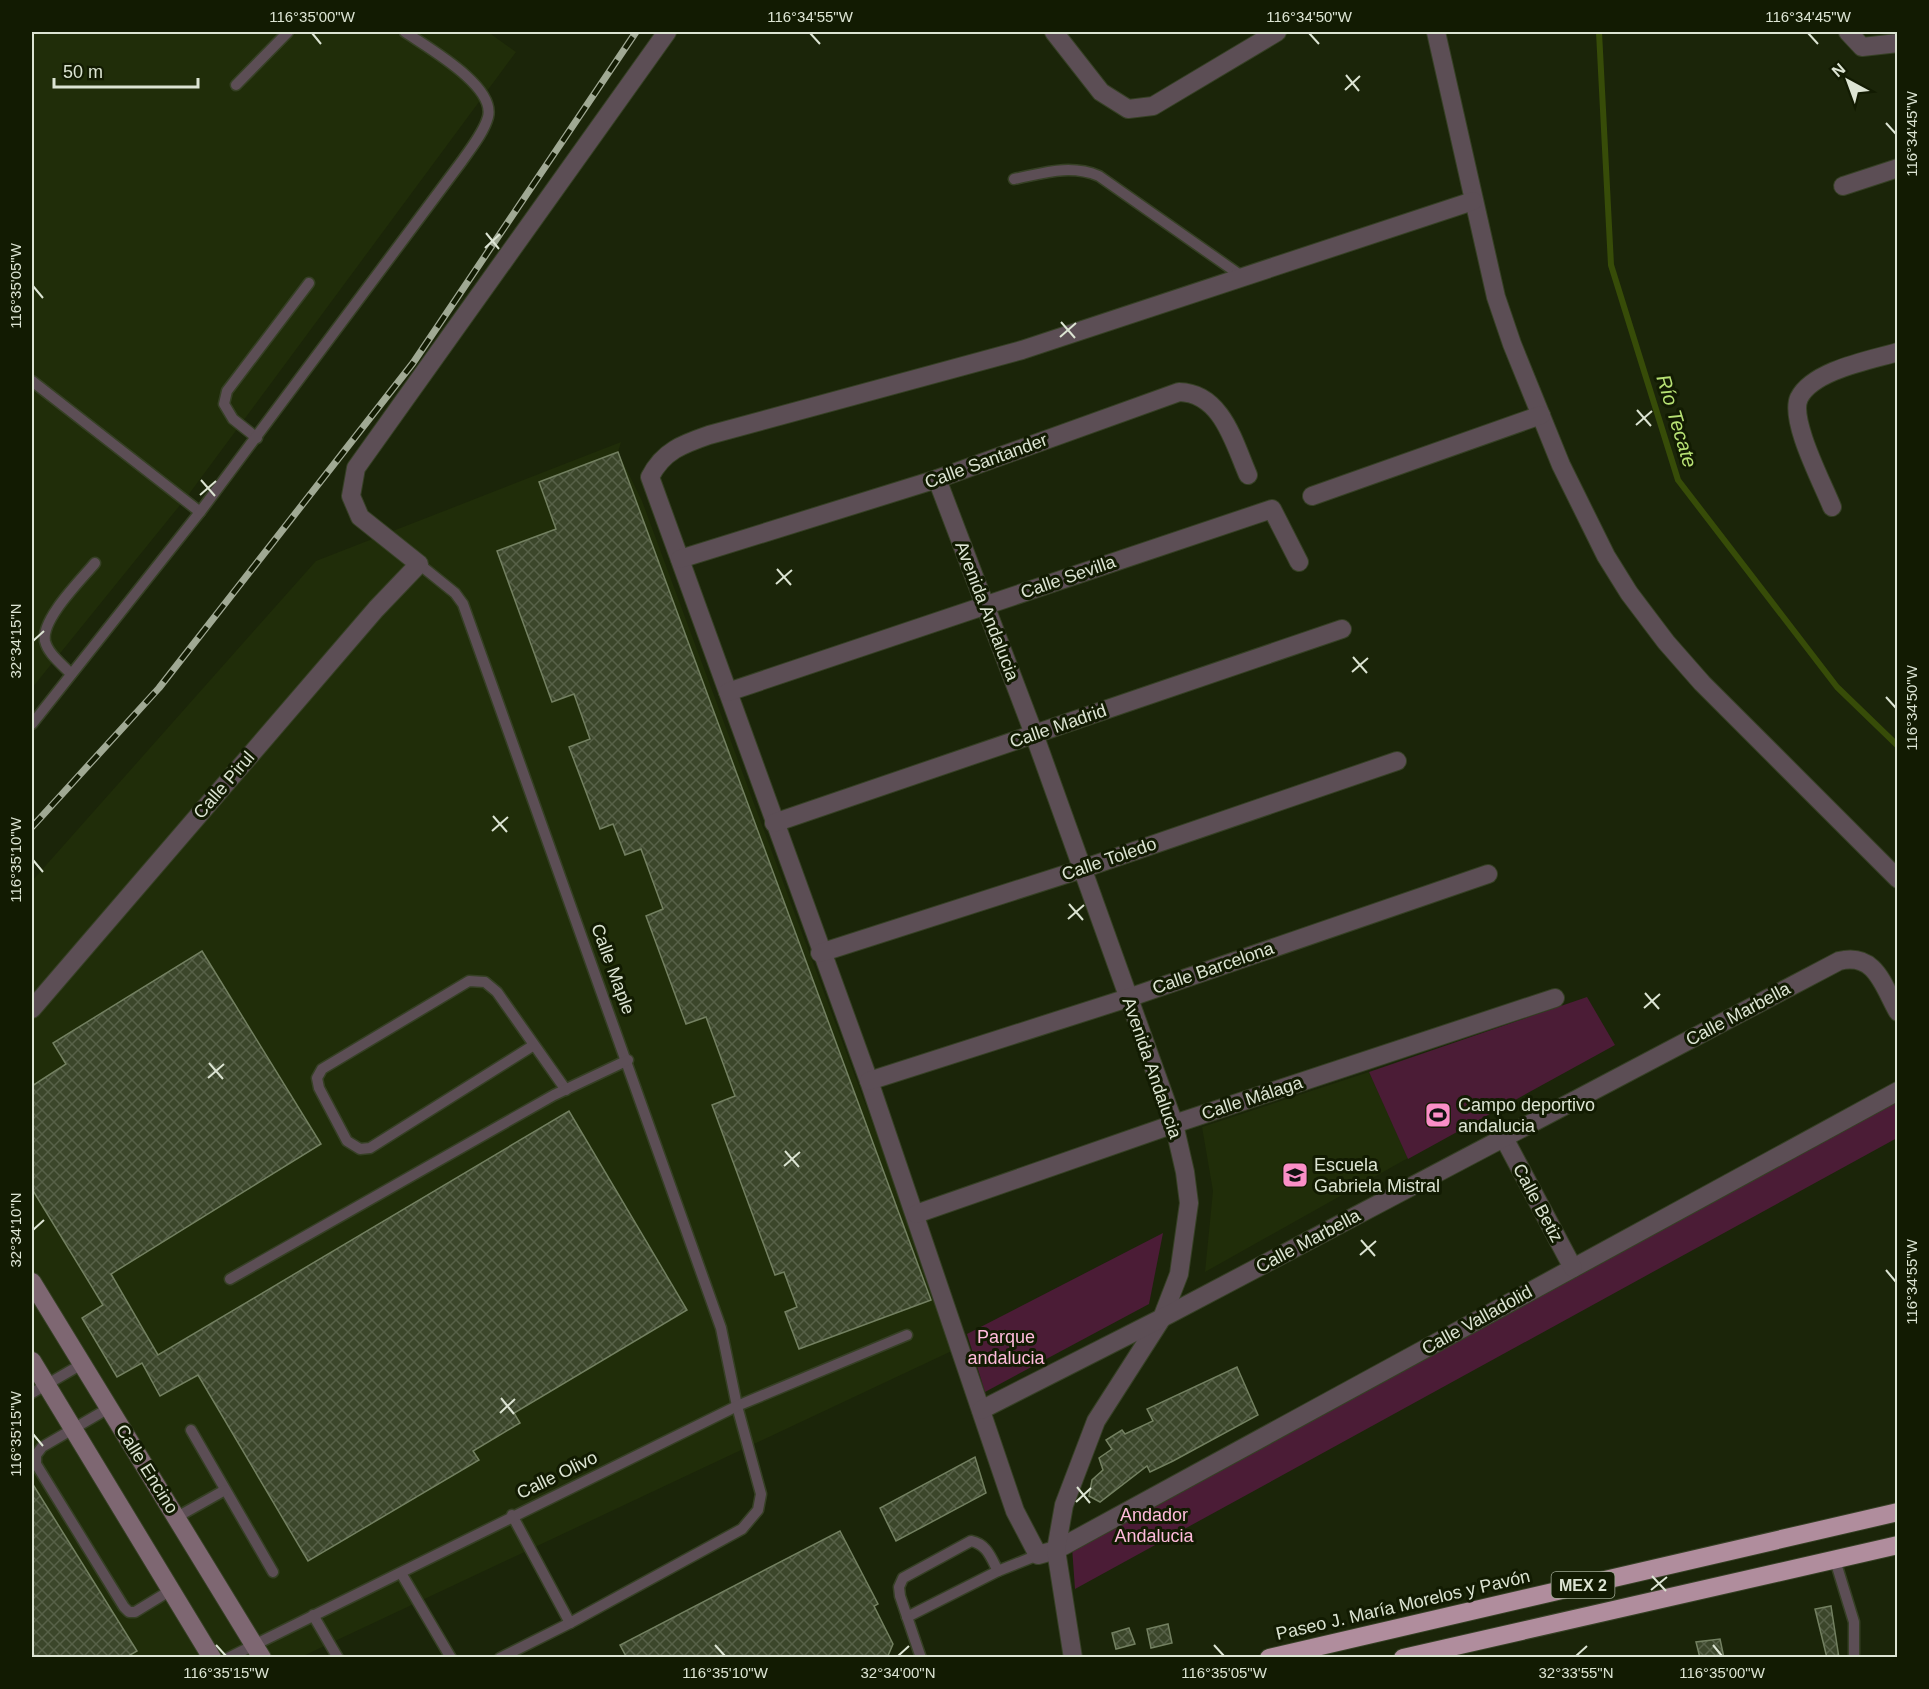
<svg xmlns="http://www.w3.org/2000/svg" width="1929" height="1689" font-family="Helvetica,sans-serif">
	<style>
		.built { fill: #202d09 }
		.park { fill: #4b1c36 }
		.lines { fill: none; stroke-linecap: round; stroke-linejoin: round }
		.stream { stroke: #374c08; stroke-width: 6 }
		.building { fill: url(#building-cross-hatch); stroke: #738061; stroke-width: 1.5 }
		.lane-casing { stroke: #364025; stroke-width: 13 }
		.street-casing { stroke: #364025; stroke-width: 20 }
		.secondary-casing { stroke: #364025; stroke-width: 20 }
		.highway-casing { stroke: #364025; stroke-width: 20 }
		.lane { stroke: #5c4e55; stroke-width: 10 }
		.street { stroke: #5c4e55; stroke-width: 18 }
		.secondary { stroke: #7e6772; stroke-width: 18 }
		.highway { stroke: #b08d9d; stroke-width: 18 }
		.rail-casing { stroke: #a0a994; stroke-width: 7 }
		.rail { stroke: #121b02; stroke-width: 4.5; stroke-dasharray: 14; stroke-linecap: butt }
		.ticks { fill: none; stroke: #dce4d3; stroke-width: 2 }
		.labels { text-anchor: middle; stroke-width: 6; stroke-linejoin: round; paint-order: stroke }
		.shield { fill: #121b02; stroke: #9fa894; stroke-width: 1.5 }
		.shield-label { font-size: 16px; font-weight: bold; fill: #dce4d3 }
		.street-label { font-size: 18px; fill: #dce4d3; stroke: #121b02 }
		.poi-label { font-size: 18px; fill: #dce4d3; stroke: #121b02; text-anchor: start }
		.park-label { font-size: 18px; fill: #ffbbdc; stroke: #121b02 }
		.water-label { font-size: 20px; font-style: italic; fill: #b8e274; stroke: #121b02 }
		.neatline { fill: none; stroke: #dce4d3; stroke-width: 2 }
		.ticks-label { font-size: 15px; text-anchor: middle; fill: #dce4d3 }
	</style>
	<defs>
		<pattern id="building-cross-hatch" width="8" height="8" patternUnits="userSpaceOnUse" patternTransform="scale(1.5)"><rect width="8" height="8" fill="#3b462a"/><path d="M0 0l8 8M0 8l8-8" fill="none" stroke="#576148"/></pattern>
	</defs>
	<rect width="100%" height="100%" fill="#1b2509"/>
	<g class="built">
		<polygon points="32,32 488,32 516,52 189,494 32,688"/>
		<polygon points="621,442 618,452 642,501 956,1349 301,1657 32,1658 32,881 316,561"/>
		<polygon points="1369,1072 1408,1158 1205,1272 1213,1191 1202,1127"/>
	</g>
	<g class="park">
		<polygon points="1587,997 1615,1045 1408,1159 1369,1072"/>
		<polygon points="1897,1102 1897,1138 1075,1589 1072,1547"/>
		<polygon points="1163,1233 1149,1304 985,1392 967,1334"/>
	</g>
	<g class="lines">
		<polyline class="stream" points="1599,32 1611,265 1678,480 1837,687 1898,746"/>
	</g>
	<g class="building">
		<polygon points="618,452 931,1300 799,1349 785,1312 797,1307 784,1272 775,1275 712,1105 735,1096 706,1017 686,1024 646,916 663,909 641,849 625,855 613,824 600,829 569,747 590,739 574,694 552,702 497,551 556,529 539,482"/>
		<polygon points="202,951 321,1144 111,1274 158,1355 569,1111 687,1310 514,1413 520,1423 473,1451 479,1460 308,1561 198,1375 160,1396 142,1363 117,1377 82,1318 103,1305 32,1189 32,1086 66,1064 53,1043"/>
		<polygon points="1237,1367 1258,1415 1173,1461 1150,1472 1147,1466 1100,1502 1089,1496 1092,1480 1103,1470 1099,1458 1112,1449 1106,1440 1122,1430 1125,1434 1153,1421 1147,1409"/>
		<polygon points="975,1457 986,1493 896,1541 880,1508"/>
		<polygon points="32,1483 137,1651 125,1658 32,1658"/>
		<polygon points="840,1531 878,1604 874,1606 893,1644 887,1658 627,1658 620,1645"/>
		<polygon points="1831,1606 1839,1658 1827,1658 1815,1609"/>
		<polygon points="1168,1624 1172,1643 1151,1648 1147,1629"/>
		<polygon points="1129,1628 1135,1644 1116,1649 1112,1633"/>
		<polygon points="1720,1639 1724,1658 1700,1658 1696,1642"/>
	</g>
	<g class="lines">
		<defs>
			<g id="lane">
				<polyline points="236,85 288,32"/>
				<path d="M1014 179C1044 173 1070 164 1099 176L1243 277"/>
				<polyline points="32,381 200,512"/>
				<polyline points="257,438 233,419 224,404 227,391 309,283"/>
				<polyline points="419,564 455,593 463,604 721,1328 737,1406 761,1494 758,1510 742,1529 570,1623 500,1658"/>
				<path d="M71 674C62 664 48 654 45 641 41 619 81 580 95 563"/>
				<path d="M32 724 200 512 462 161C471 148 484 132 488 117 496 86 428 48 405 32"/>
				<polyline points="534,1045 370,1148 360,1149 347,1141 319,1088 317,1078 322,1069 469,981 485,982 497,992 566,1090"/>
				<polyline points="230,1279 554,1095 628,1060"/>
				<polyline points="32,1393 82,1364"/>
				<polyline points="109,1408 42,1447 36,1455 36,1464 124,1607 129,1612 135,1612 171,1590"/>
				<polyline points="191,1430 273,1572"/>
				<polyline points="512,1515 570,1623"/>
				<polyline points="177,1517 225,1490"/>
				<polyline points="1835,1560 1854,1622 1854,1658"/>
				<polyline points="401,1573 451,1658"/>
				<polyline points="313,1615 338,1658"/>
				<polyline points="907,1617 998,1571"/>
				<polyline points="228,1658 737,1406 907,1335"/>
				<path d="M921 1658 900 1596 899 1587 903 1578 971 1541C987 1544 991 1558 998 1571L1038 1555"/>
			</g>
			<g id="street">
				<polyline points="1054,32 1101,92 1128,109 1153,106 1277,32"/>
				<polyline points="1436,32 1496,297 1512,344 1561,465 1606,556 1629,593 1666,642 1702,683 1898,879"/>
				<polyline points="1848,32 1862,47 1898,43"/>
				<polyline points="1843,186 1898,168"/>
				<path d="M1473 201 1022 350 709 435C683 444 663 451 650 477L869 1081 1015 1511 1038 1555 1056 1550 1898 1091"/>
				<polyline points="937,479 1034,734 1174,1124 1185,1172 1189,1203 1179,1274 1162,1318 1096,1421 1064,1505 1056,1550 1073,1658"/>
				<polyline points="1312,496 1541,415"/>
				<path d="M1832 507C1823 484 1789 420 1799 398 1813 370 1871 360 1898 352"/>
				<path d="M680 559 937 479 1179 392C1222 393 1234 443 1248 475"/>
				<polyline points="728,692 1272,509 1299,562"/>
				<polyline points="774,823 1342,629"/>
				<polyline points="820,953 1082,869 1397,761"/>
				<polyline points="32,1009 376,609 419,564 360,517 351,496 356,468 667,32"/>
				<polyline points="869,1081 1128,998 1488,874"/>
				<polyline points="1504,1138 1573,1268"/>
				<polyline points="916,1214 1174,1124 1555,998"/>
				<path d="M981 1410 1162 1318 1839 961C1876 952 1883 986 1898 1012"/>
			</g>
			<g id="secondary">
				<polyline points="32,1282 262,1658"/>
				<polyline points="32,1361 212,1658"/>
			</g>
			<g id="highway">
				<polyline points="1269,1658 1898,1512"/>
				<polyline points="1403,1658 1898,1545"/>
			</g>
		</defs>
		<use href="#lane" class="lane-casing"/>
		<use href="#street" class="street-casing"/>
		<use href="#secondary" class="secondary-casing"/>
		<use href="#highway" class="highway-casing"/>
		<use href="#lane" class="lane"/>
		<use href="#street" class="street"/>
		<use href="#secondary" class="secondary"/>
		<use href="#highway" class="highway"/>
		<defs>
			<polyline id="rail" points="32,827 159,688 413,363 636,32"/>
		</defs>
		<use href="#rail" class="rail-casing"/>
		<use href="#rail" class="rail"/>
	</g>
	<path class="ticks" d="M312 33 321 44M810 33 820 44M1309 33 1319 44M1808 33 1818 44M1346 75 1359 91M1345 90 1360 76M1886 123 1896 134M486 233 499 249M485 248 500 234M33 286 43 298M1061 322 1075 338M1060 337 1076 323M1637 410 1651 426M1636 425 1652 411M201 480 215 496M200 495 216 481M777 569 791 585M776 584 792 570M33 641 44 631M1353 657 1367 673M1352 672 1368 658M1886 697 1896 708M493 816 507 832M492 831 508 817M33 860 43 872M1069 904 1083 920M1068 919 1084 905M1645 993 1659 1009M1644 1008 1660 994M209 1063 223 1079M208 1078 224 1064M785 1151 799 1167M784 1166 800 1152M33 1230 44 1220M1361 1240 1375 1256M1360 1255 1376 1241M1886 1270 1896 1282M501 1398 514 1414M500 1413 515 1399M33 1434 43 1446M1077 1487 1090 1503M1076 1502 1091 1488M1652 1576 1666 1591M1651 1590 1667 1577M216 1645 226 1656M715 1645 725 1656M1214 1645 1224 1656M1713 1645 1722 1656M898 1656 909 1646M1576 1656 1587 1646"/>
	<defs>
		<symbol id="stadium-square" viewBox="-11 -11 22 22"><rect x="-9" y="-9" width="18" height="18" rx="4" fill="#fa8fc7" stroke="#121b02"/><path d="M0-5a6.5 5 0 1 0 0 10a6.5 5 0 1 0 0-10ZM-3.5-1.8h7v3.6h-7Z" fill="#111"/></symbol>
		<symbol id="school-square" viewBox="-11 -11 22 22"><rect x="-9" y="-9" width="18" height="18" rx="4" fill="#fa8fc7" stroke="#121b02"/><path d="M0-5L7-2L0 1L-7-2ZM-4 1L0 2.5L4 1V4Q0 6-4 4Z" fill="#111"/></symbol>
	</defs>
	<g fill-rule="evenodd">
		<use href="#stadium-square" x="1423" y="1100" width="30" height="30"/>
		<use href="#school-square" x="1280" y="1160" width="30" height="30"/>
	</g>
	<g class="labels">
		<rect class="shield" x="1551.5" y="1572" width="63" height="26" rx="4.5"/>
		<g class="shield-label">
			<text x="1583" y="1591">MEX 2</text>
		</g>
		<g class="street-label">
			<text transform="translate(986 461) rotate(-20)" y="6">Calle Santander</text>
			<text transform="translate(1068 577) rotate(-19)" y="6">Calle Sevilla</text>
			<text transform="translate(987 611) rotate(69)" y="6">Avenida Andalucia</text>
			<text transform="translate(1058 726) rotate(-19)" y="6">Calle Madrid</text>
			<text transform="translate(224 785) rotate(-49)" y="6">Calle Pirul</text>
			<text transform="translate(1109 859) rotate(-19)" y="6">Calle Toledo</text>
			<text transform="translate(1213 968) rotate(-19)" y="6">Calle Barcelona</text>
			<text transform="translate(613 969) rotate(70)" y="6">Calle Maple</text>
			<text transform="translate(1738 1014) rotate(-28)" y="6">Calle Marbella</text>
			<text transform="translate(1152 1068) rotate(71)" y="6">Avenida Andalucia</text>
			<text transform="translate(1252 1098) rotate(-18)" y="6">Calle Málaga</text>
			<text transform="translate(1538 1203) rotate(62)" y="6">Calle Betiz</text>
			<text transform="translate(1308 1241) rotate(-28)" y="6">Calle Marbella</text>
			<text transform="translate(1477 1320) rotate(-29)" y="6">Calle Valladolid</text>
			<text transform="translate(147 1469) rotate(58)" y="6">Calle Encino</text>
			<text transform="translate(557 1475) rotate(-26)" y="6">Calle Olivo</text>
			<text transform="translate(1403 1605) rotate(-13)" y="6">Paseo J. María Morelos y Pavón</text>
		</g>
		<g class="poi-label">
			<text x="1458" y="1111">Campo deportivo<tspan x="1458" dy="21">andalucia</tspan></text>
			<text x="1314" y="1171">Escuela<tspan x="1314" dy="21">Gabriela Mistral</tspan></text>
		</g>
		<g class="park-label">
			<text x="1006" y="1343">Parque<tspan x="1006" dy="21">andalucia</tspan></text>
			<text x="1154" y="1521">Andador<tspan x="1154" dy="21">Andalucia</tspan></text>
		</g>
		<g class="water-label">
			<text transform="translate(1677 421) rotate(73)" y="7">Río Tecate</text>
		</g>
	</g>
	<rect width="1929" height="1689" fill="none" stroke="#121b02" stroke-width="66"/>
	<g transform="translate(1848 81) rotate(319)" stroke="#121b02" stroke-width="4.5" paint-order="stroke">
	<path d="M0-4.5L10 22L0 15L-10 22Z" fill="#dce4d3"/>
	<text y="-9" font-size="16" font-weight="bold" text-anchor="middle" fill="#dce4d3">N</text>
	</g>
	<path d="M54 78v9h144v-9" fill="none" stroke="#dce4d3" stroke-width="3"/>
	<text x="63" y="78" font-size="18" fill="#dce4d3" stroke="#121b02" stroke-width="4.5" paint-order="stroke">50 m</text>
	<rect x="33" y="33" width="1863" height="1623" class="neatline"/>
	<g class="ticks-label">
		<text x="312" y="22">116°35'00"W</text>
		<text x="810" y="22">116°34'55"W</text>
		<text x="1309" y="22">116°34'50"W</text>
		<text x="1808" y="22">116°34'45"W</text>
		<text transform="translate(1912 134) rotate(-90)" y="5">116°34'45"W</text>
		<text transform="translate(16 286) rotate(-90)" y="5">116°35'05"W</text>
		<text transform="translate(16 641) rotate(-90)" y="5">32°34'15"N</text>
		<text transform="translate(1912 708) rotate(-90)" y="5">116°34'50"W</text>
		<text transform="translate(16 860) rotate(-90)" y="5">116°35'10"W</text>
		<text transform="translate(16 1230) rotate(-90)" y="5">32°34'10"N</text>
		<text transform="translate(1912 1282) rotate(-90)" y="5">116°34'55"W</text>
		<text transform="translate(16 1434) rotate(-90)" y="5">116°35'15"W</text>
		<text x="226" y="1678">116°35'15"W</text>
		<text x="725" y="1678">116°35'10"W</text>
		<text x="898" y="1678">32°34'00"N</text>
		<text x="1224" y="1678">116°35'05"W</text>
		<text x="1576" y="1678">32°33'55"N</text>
		<text x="1722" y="1678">116°35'00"W</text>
	</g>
</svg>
